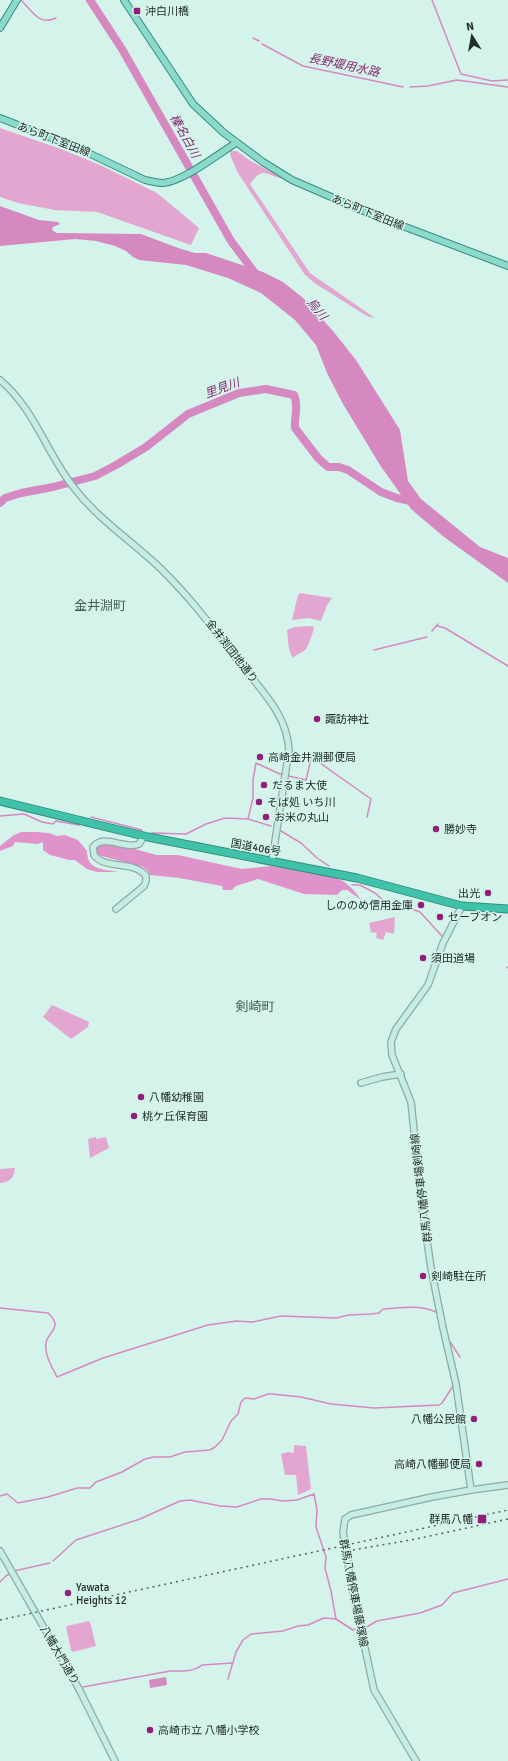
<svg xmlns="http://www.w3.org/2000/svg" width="508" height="1761" font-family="Signika,'Noto Sans JP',sans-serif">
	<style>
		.green { fill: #e3a6d1 }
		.forest { fill: #e093ca }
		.water { fill: #d589c0 }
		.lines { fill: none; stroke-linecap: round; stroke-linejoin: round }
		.stream { stroke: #d589c0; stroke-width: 1.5 }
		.river { stroke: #d589c0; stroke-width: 8 }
		.secondary-casing { stroke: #8daba3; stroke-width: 8 }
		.primary-casing { stroke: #358e7d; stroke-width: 8 }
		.highway-casing { stroke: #358e7d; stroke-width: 9 }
		.secondary { stroke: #c5ede5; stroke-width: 5.5 }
		.primary { stroke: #8cdacb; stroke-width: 6 }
		.highway { stroke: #3fc2a9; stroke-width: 7 }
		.rail { stroke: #52645f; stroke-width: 1.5; stroke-dasharray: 2 4; stroke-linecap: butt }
		.poi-dot { fill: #931d7b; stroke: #d4f4eb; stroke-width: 1.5 }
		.labels { text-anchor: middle; stroke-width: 3; stroke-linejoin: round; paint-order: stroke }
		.poi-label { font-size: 11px; fill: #222e2b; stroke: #d4f4eb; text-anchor: start }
		.street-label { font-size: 11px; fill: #222e2b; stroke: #d4f4eb }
		.water-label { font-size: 12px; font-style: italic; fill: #862d72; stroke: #d4f4eb }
		.quarter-label { font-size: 13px; fill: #405c55; stroke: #d4f4eb }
	</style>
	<rect width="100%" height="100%" fill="#d4f4eb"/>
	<g class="green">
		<polygon points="0,128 61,149 100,165 157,193 199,228 191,245 97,212 55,210 18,203 0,197"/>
		<path d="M231 151H237L249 160 285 179C266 177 264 164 250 184L310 273 375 318 367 316 316 284 305 275 238 173 230 155Z"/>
		<polygon points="300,593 332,598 327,605 321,621 308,618 292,620 298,595"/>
		<path d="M310 626 314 627C313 633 309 645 306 649 303 653 296 654 293 658 288 651 288 639 287 630L295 627Z"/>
		<polygon points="395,917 394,934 386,932 383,940 376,938 377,933 371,932 369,923"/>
		<polygon points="52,1005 89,1022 88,1027 71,1039 43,1017"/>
		<polygon points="96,1137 96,1139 106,1137 109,1148 90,1158 88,1139"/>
		<path d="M15 1168C14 1178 10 1182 0 1183V1169Z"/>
		<polygon points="294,1445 306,1446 311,1489 298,1495 296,1475 285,1475 281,1454 288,1452 294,1453"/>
		<polygon points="89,1621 90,1622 96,1646 73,1652 71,1650 66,1627 67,1626"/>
	</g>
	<g class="forest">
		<path d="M21 832H36L49 833 57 836 65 835 78 840 87 851C87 870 102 869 118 872H97L87 869 75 860H69L50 855 43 850V842L38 844 15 842 13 846 0 851V846L14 835Z"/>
		<path d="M102 844 123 846 157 855H178L242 869 271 866 333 877C346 880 354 890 361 900L347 890H342L337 895 304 894 258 879 236 886 232 890H223L222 886 179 878 150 875 148 871 143 867 98 855 96 850 98 846Z"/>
	</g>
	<g class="water">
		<polygon points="0,206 39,220 58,222 60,224 53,227 52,230 57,233 141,234 181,249 195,253 206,253 263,272 283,282 302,297 333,331 356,360 400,430 408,481 421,499 480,547 508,558 508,583 444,537 411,509 380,465 343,404 327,373 316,345 295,320 261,293 228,278 186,265 139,260 133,257 126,251 115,246 96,241 75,239 0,246"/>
		<polygon points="166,1677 167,1685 150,1688 149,1680"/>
	</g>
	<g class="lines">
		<g class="stream">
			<path d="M21 0C32 11 39 26 56 18"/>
			<polyline points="432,0 461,74 492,81 508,80"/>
			<polyline points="253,38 259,41"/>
			<polyline points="262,44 303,66 403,87"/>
			<polyline points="410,87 428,86 457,80 508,87"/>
			<polyline points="0,498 5,498"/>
			<polyline points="437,626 445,628 508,666"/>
			<polyline points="432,631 438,624"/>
			<polyline points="374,650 427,637"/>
			<polyline points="0,816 24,814 42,822 53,824 56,821 79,825"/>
			<polyline points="91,817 142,830"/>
			<polyline points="248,819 253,798 253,780 256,763 280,774 306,780 311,759 313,758 371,799 367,817"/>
			<polyline points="281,831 301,843 317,858 329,866"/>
			<polyline points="152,833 186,834 206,824 225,818 248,819 271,826"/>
			<polyline points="352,885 360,885 375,893 386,903 398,904 420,912 442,936"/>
			<polyline points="507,967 508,968"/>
			<path d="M0 1308 48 1313C64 1328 48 1331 46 1343 44 1354 52 1367 57 1377L103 1358 208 1325 236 1321 253 1322 281 1316 336 1318 349 1315 370 1314 379 1313 383 1309C401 1308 419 1304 436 1312"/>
			<polyline points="450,1342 460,1357"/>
			<polyline points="0,1496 7,1494 18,1503 48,1497 77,1488 90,1488 96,1482 122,1472 145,1459 154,1457 170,1457 185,1452 210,1450 215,1447 222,1440 231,1421 238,1414 241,1402 245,1398 254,1399 268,1394 272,1394 301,1397 331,1404 374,1408 439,1405 442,1403 453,1386"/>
			<polyline points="53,1561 76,1540 140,1519 180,1501 190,1500 220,1506 237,1507 261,1499 271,1499 283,1501 297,1500 314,1494 317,1510 316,1527 326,1557 325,1568 331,1591 336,1619"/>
			<polyline points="14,1571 50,1563"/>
			<polyline points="0,1582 6,1576 11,1573"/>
			<polyline points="365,1628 377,1621 420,1613 442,1605 453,1593 508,1579"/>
			<polyline points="228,1679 236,1652 243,1640 251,1634 283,1631 298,1626 308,1625 324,1618 336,1619 353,1630 356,1629"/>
			<path d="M83 1687 170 1671C180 1671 194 1672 202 1665L232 1663"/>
		</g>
		<g class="river">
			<polyline points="90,0 122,49 231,241 258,277"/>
			<path d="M0 503 5 498 21 493 53 487 95 476 116 465 146 447 188 414 239 393 266 389 294 395C299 406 294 417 295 428L318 458 328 467H339L348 470 381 492 397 498 415 502"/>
		</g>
		<defs>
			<g id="secondary">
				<path d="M0 380C35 409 47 455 75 489 99 520 133 542 161 569 193 600 218 635 245 669 265 695 287 716 289 750L272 861"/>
				<polyline points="462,906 443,943 428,985 396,1029 391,1042 392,1055 411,1102 422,1207 431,1268 443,1328 456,1384 471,1490"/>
				<path d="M116 909 144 886 146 881V876C134 860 105 870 94 855L93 847C104 833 125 850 139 844L144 836"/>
				<polyline points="361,1083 382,1077 401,1074"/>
				<polyline points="0,1551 79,1689 115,1761"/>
				<polyline points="416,1761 374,1690 352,1588 343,1532 345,1519 351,1515 432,1497 471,1490 508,1485"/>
			</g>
			<g id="primary">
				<polyline points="124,0 193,104 224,133 263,162 292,180 366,212 508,266"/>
				<polyline points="0,28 17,0"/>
				<path d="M0 118 80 149 145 180C151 181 157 183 163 183 184 181 218 154 236 143"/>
			</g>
			<polyline id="highway" points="0,801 148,837 357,878 462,906 508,909"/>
		</defs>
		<use href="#secondary" class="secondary-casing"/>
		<use href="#primary" class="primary-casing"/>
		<use href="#highway" class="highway-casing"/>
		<use href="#secondary" class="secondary"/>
		<use href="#primary" class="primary"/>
		<use href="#highway" class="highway"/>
		<g class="rail">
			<polyline points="347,1551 416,1539 508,1519"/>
			<polyline points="0,1620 508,1510"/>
		</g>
	</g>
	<g class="poi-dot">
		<rect x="133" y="7" width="8" height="8" rx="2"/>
		<circle cx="317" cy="719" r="4"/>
		<circle cx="260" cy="757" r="4"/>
		<circle cx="264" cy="785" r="4"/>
		<circle cx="259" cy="802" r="4"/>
		<circle cx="266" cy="817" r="4"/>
		<circle cx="436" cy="829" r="4"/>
		<circle cx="488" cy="893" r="4"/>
		<circle cx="421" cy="905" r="4"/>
		<circle cx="440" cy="917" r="4"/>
		<circle cx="423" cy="958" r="4"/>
		<circle cx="141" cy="1097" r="4"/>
		<circle cx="134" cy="1116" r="4"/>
		<circle cx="423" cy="1276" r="4"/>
		<circle cx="474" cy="1419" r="4"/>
		<circle cx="479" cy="1464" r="4"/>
		<rect x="477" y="1514" width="10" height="10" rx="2"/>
		<circle cx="68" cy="1593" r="4"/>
		<circle cx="150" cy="1730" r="4"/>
	</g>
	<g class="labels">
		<g class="poi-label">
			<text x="145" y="15">沖白川橋</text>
			<text x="325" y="723">諏訪神社</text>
			<text x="268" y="761">高崎金井淵郵便局</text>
			<text x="272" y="789">だるま大使</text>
			<text x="267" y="806">そば処 いち川</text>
			<text x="274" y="821">お米の丸山</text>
			<text x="444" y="833">勝妙寺</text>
			<text x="480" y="897" text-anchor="end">出光</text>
			<text x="413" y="909" text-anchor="end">しののめ信用金庫</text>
			<text x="448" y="921">セーブオン</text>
			<text x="431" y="962">須田道場</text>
			<text x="149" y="1101">八幡幼稚園</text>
			<text x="142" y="1120">桃ケ丘保育園</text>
			<text x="431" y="1280">剣崎駐在所</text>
			<text x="466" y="1423" text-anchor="end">八幡公民館</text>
			<text x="471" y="1468" text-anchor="end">高崎八幡郵便局</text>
			<text x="473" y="1523" text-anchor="end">群馬八幡</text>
			<text x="76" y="1591">Yawata<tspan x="76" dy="13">Heights 12</tspan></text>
			<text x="158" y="1734">高崎市立 八幡小学校</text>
		</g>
		<g class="street-label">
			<text transform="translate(54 139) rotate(21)" y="4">あら町下室田線</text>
			<text transform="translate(368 212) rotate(22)" y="4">あら町下室田線</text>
			<text transform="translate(232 651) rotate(52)" y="4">金井渕団地通り</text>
			<text transform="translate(256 847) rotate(10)" y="4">国道406号</text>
			<text transform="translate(421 1188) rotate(-97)" y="4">群馬八幡停車場剣崎線</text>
			<text transform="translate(354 1593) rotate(79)" y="4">群馬八幡停車場藤塚線</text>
			<text transform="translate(60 1655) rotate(60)" y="4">八幡大門通り</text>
		</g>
		<g class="water-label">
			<text transform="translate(344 65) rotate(12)" y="4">長野堰用水路</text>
			<text transform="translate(185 136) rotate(61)" y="4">榛名白川</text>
			<text transform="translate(317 309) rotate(51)" y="4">烏川</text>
			<text transform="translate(222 388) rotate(-20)" y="4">里見川</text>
		</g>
		<g class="quarter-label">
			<text x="100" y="610">金井淵町</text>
			<text x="255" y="1011">剣崎町</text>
		</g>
	</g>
	<g transform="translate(472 36) rotate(349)" stroke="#d4f4eb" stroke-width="3" paint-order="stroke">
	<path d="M0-3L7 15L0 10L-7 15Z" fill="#222e2b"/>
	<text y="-6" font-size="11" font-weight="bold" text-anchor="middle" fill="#222e2b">N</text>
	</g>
</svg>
